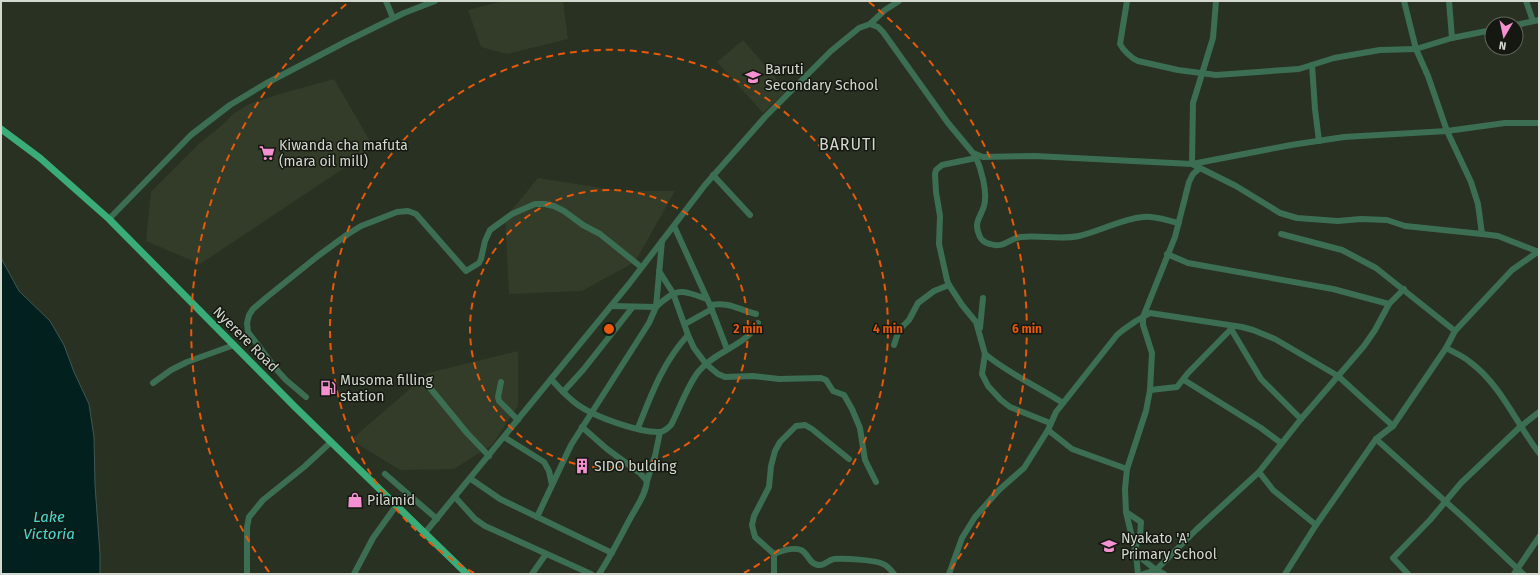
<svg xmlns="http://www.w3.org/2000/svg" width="1540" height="575" font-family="'Fira Sans',sans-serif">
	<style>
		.built { fill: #323c28 }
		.water { fill: #01201e; stroke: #405853 }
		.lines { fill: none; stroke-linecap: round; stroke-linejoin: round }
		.minor { stroke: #3c6e54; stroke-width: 6 }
		.major { stroke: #39ac78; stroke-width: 7 }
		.ring { fill: none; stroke: #e8590c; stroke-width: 2; stroke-dasharray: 7 5 }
		.labels { text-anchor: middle; stroke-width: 3; stroke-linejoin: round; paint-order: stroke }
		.poi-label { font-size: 14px; fill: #d4d9d0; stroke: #141811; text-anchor: start }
		.street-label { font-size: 14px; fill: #d4d9d0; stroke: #141811 }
		.water-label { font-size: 15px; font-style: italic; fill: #49dbd3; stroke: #141811 }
		.quarter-label { font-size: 16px; letter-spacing: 1px; fill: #d4d9d0; stroke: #141811 }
		.centre { fill: #e8590c; stroke: #141811; stroke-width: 2 }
		.ring-label { font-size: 12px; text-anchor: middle; font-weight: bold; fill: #e8590c; stroke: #141811; stroke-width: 3; stroke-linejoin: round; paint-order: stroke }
	</style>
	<rect width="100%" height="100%" fill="#293122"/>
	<g class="built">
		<polygon points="503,1 563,1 568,39 507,54 481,47 468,10"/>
		<polygon points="743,40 787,91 763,113 717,62"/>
		<polygon points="334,79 374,148 200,264 146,241 151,192 200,143 220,127 233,114 249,104 280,94"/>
		<polygon points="538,178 621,191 675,191 635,262 582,291 509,294 505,218"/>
		<polygon points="518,351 518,406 492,445 454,469 400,470 351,440 428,373"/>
	</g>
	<polygon class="water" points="1,258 19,291 50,321 64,345 74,372 89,404 94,437 95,485 100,554 100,574 1,574"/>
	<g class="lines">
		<g class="minor">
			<polyline points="386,1 393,18"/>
			<path d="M1127 1 1120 44C1123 50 1131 58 1138 61L1178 70 1216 75 1299 69 1334 58 1380 50 1416 49 1452 38 1492 30"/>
			<polyline points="1216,1 1213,38 1193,103 1192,164 1236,186 1280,213 1297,218 1338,221 1361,219 1387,220 1405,226 1482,234 1498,236 1539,252"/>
			<polyline points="1404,1 1416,49 1428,76 1447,131 1471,182 1478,204 1482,234"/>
			<polyline points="1449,1 1452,38"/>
			<polyline points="1526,1 1533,21"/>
			<polyline points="870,24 878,27 883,32 948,123 973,153 983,157 1035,156 1192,164 1291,145 1344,137 1447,131 1505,123 1539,123"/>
			<polyline points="1516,25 1539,20"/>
			<polyline points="1312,65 1315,109 1319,141"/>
			<path d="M975 155C981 168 988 192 984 206 980 219 973 222 980 237 982 241 986 243 990 244 1004 249 1009 238 1021 237 1041 235 1060 240 1079 236 1101 231 1121 219 1143 217 1154 215 1168 221 1179 223"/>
			<polyline points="976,158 942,165 936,170 935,174 936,192 940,216 939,244 947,280 949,285 962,305 976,322 985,354 982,374 988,386 1001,400 1010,407 1050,423"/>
			<polyline points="713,175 750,215"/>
			<polyline points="109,219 191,135 230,105 265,84 347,41 404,13 435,1"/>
			<polyline points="674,226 710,305 727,349"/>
			<polyline points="1281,234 1342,250 1376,268 1455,331"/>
			<polyline points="1167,254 1188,263 1333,289 1389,304"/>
			<polyline points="659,271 673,293 688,335 694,348 706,364 718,374 725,377 753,376 779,379 821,378 826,380 833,391 844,395 852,409 860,428 865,460 876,482"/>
			<path d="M710 305C732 302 736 309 756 314"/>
			<path d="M611 306 656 307C677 287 681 290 707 299"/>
			<polyline points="685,324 712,309"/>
			<polyline points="980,328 983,298"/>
			<polyline points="1231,329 1261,379 1301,419"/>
			<polyline points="894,345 899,330 909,320 918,303 934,291 949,285"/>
			<path d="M1446 348C1453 352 1463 356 1470 362 1501 385 1516 423 1539 453"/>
			<path d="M985 354C1009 374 1037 386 1063 403"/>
			<path d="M551 379C559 388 568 398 578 405 595 417 640 433 660 432 665 431 667 429 671 425 679 410 688 384 699 371 715 351 746 346 758 323"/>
			<polyline points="1184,380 1261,428 1281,443"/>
			<polyline points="501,382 498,397 499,401 518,420"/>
			<polyline points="153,383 171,370 187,362 234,345"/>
			<polyline points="426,383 467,433 489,456"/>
			<polyline points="1150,390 1177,387 1188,373 1234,326"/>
			<polyline points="563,392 583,370 632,308"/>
			<polyline points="306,397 286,380 276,369 248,332 247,323 249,315 253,309 267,297 318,256 348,234 361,226 397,212 408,211 416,214 466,271 479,263 481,259 485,241 490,230 512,214 535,204 545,204 554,206 564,211 583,225 600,234 641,267"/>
			<path d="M582 427 607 449 640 473 647 481C646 494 637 506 631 517 620 537 611 556 599 574"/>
			<path d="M638 428C651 395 663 362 688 335"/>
			<polyline points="1048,430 1072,449 1127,469"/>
			<polyline points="504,437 544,462 549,471 552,485"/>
			<polyline points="1376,439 1466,520 1523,574"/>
			<polyline points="1259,472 1273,490 1316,525"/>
			<polyline points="385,474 437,519"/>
			<polyline points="471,479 500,499 612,553"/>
			<polyline points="647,481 655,456 660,432"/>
			<polyline points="455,497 475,519 485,526 591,574"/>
			<polyline points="1126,512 1141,522 1140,535 1135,549"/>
			<polyline points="537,517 571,445 649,323 656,307 662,241"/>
			<polyline points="424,534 629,284 705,185 765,117 831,51 859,28 870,24 885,10 899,1"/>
			<path d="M774 554C781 551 793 547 801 550 809 554 809 565 820 565 825 565 828 560 834 559 842 558 876 560 883 564 888 566 891 570 894 574"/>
			<polyline points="1136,554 1138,574"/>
			<polyline points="247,574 247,527 249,517 263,500 304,467 331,442"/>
			<polyline points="354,574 373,538 396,506"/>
			<polyline points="532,574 546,554"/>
			<polyline points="774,574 774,554 755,537 752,525 754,516 769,487 771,466 775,451 780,442 796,426 805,425 812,429 849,459"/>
			<polyline points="949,574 962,538 975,517 999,490 1024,468 1048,430 1056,412 1117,335 1123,330 1136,321 1150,313 1242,327 1253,330 1275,339 1338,376 1393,426"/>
			<polyline points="1143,574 1156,570 1196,530 1259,472 1301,419 1364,346 1375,330 1389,304 1404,289"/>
			<polyline points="1164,574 1156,570 1136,554 1126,512 1125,489 1127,469 1146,411 1150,390 1152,353 1143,325 1143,317 1175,237 1189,182 1193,174 1200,168"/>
			<polyline points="1285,574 1316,525 1376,439 1393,426 1446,348 1455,331 1512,270 1539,251"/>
			<polyline points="1408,574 1393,558 1430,520 1461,483 1520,427 1539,412"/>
			<polyline points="1514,574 1539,537"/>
		</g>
		<polyline class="major" points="1,129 40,158 109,219 295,407 467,574"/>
	</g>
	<g class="ring">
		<circle cx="609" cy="329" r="139"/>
		<path d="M474 573A279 279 0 1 1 744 573"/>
		<path d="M269 572A418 418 0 0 1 349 2M869 2A418 418 0 0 1 949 572"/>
	</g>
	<defs>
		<symbol id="school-bare" viewBox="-9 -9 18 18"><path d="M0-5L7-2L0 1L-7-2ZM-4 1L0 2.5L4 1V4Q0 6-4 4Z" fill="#f590d1" stroke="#141811" stroke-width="2.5" paint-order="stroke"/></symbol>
		<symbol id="supermarket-bare" viewBox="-9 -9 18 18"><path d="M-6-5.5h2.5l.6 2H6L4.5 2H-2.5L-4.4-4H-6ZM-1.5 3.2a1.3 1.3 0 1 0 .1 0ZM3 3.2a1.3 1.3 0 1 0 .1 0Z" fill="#f590d1" stroke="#141811" stroke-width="2.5" paint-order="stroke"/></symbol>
		<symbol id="fuel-bare" viewBox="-9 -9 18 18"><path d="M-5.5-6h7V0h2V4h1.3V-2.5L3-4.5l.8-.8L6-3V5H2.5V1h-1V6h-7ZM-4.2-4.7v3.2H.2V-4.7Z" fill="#f590d1" stroke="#141811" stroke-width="2.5" paint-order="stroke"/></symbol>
		<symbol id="building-bare" viewBox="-9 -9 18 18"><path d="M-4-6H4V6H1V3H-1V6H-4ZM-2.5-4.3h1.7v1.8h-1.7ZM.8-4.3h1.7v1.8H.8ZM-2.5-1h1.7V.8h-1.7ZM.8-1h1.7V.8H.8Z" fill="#f590d1" stroke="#141811" stroke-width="2.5" paint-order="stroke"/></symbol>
		<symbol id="shop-bare" viewBox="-9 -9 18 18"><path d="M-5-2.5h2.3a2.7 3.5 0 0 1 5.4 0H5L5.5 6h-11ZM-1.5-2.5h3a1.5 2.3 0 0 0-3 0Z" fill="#f590d1" stroke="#141811" stroke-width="2.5" paint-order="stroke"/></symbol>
	</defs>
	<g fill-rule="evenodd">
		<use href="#school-bare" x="742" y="66" width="22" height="22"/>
		<use href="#supermarket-bare" x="256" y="142" width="22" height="22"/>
		<use href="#fuel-bare" x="317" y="377" width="22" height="22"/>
		<use href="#building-bare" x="571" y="455" width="22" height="22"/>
		<use href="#shop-bare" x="344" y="489" width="22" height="22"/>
		<use href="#school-bare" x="1098" y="535" width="22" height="22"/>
	</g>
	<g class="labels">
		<g class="poi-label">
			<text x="765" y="74">Baruti<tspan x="765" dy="16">Secondary School</tspan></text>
			<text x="279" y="150">Kiwanda cha mafuta<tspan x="279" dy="16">(mara oil mill)</tspan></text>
			<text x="340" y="385">Musoma filling<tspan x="340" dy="16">station</tspan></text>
			<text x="594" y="471">SIDO bulding</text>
			<text x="367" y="505">Pilamid</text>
			<text x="1121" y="543">Nyakato 'A'<tspan x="1121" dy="16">Primary School</tspan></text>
		</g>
		<g class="street-label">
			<text transform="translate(246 339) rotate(45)" y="5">Nyerere Road</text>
		</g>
		<g class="water-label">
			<text x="49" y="522">Lake<tspan x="49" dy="17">Victoria</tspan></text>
		</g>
		<g class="quarter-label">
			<text x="848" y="150">BARUTI</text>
		</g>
	</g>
	<circle cx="609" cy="329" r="6" class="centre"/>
	<g class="ring-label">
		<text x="748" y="333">2 min</text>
		<text x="888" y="333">4 min</text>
		<text x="1027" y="333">6 min</text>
	</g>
	<rect width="1540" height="575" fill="none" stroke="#d4d9d0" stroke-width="4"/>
	<g transform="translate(1504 36) rotate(189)"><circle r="19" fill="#141811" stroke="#61655d"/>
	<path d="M0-3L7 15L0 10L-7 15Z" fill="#f590d1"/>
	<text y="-6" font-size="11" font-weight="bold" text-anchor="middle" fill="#d4d9d0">N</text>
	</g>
</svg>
